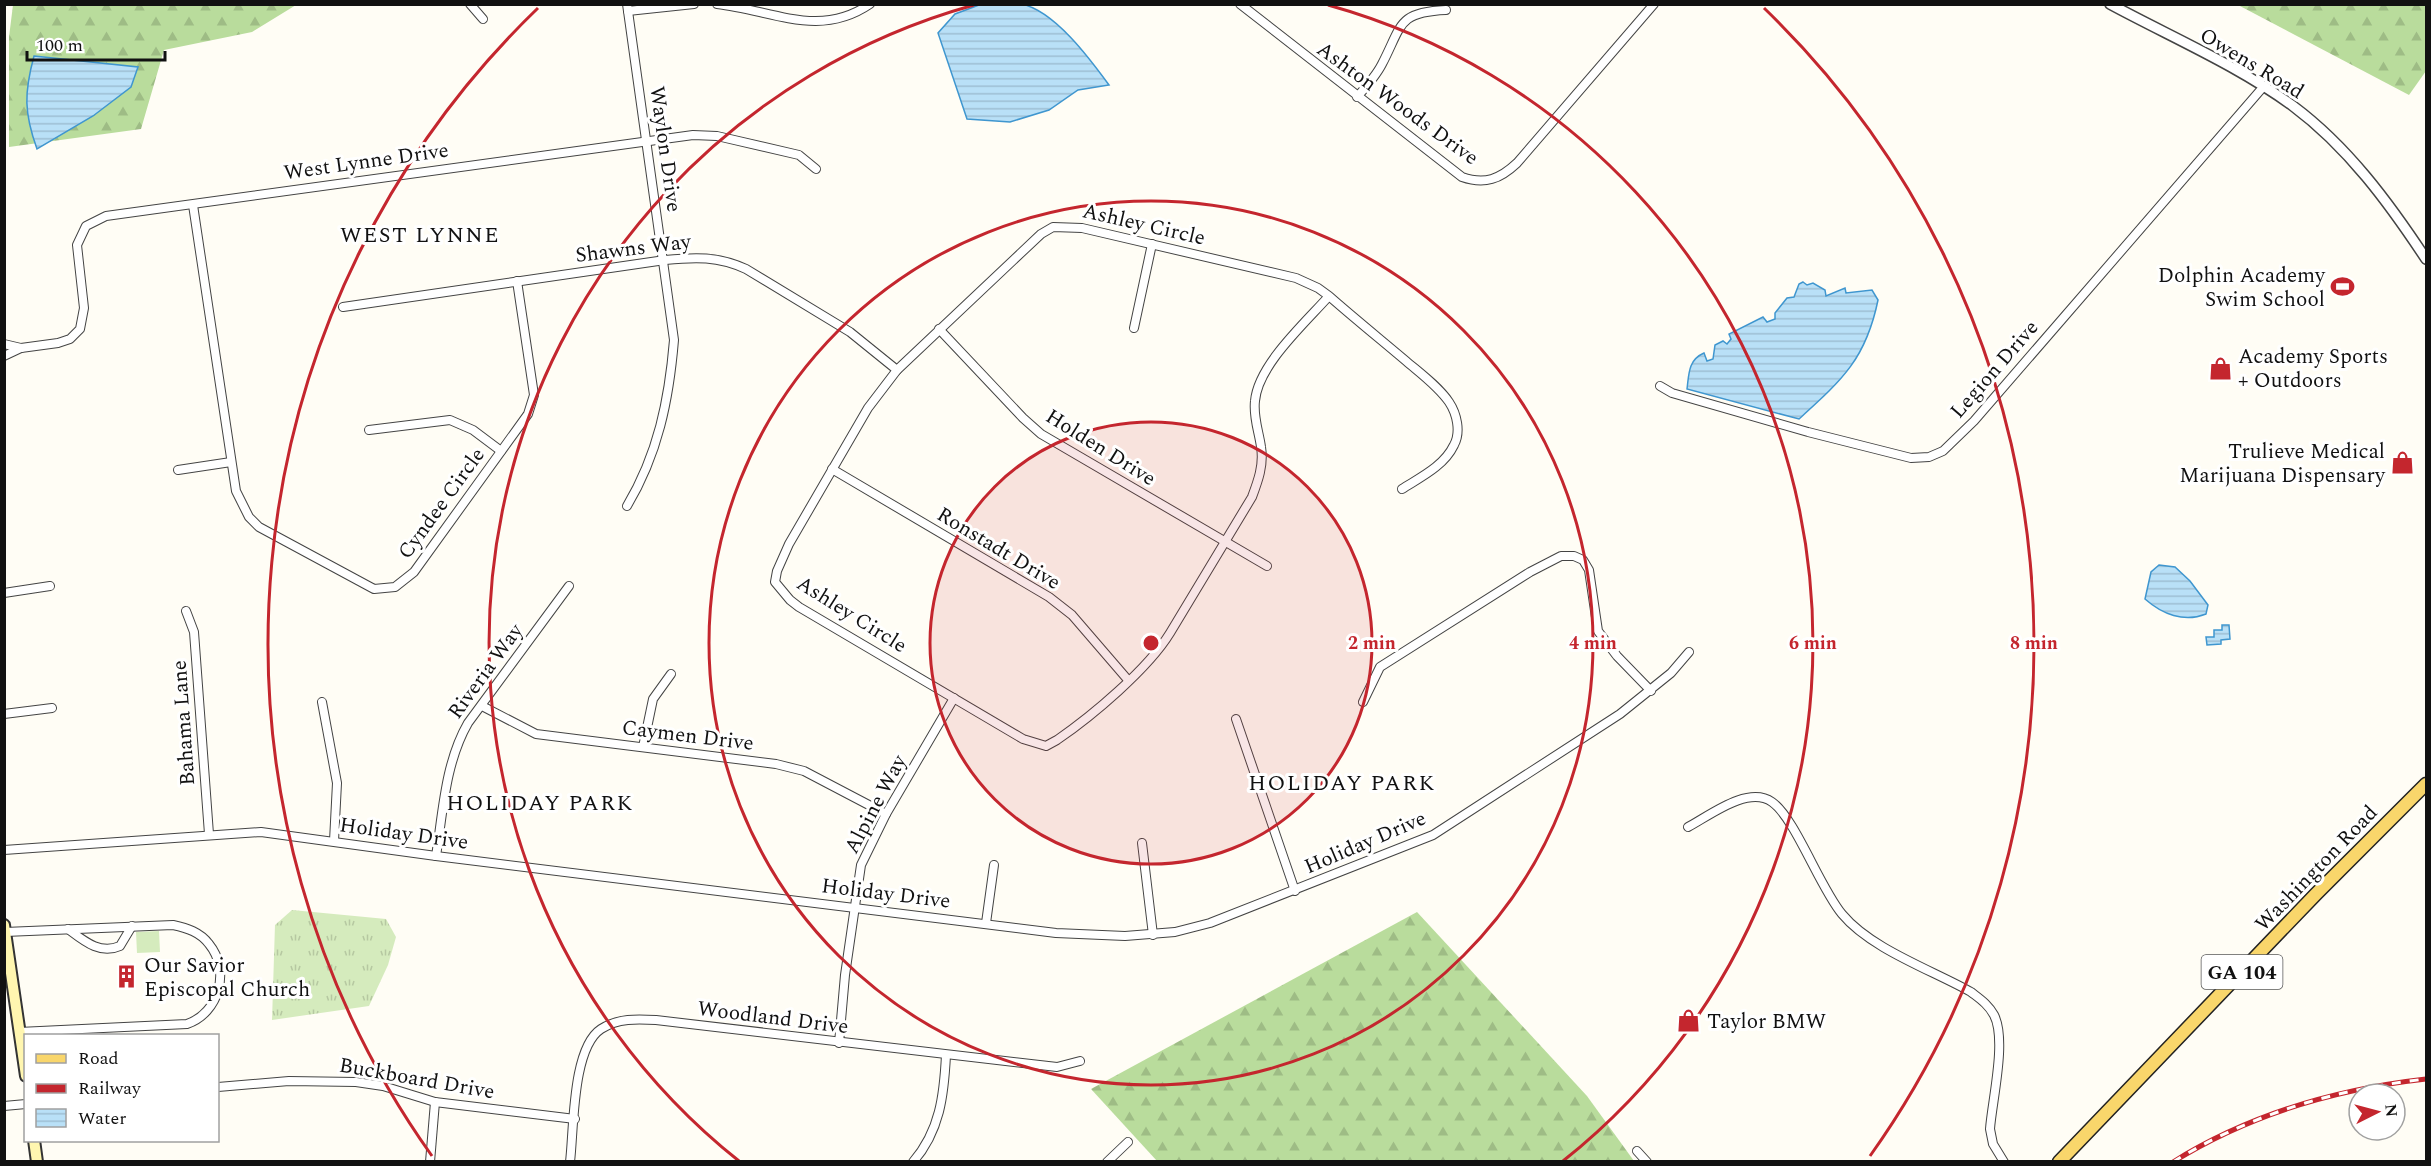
<svg xmlns="http://www.w3.org/2000/svg" width="2431" height="1166" font-family="Spectral,serif">
	<style>
		.grass { fill: url(#grass-tufts) }
		.forest { fill: url(#forest-firs) }
		.park { fill: #d5ebbd }
		.water { fill: url(#water-rules); stroke: #3f96cf; stroke-width: 1.5 }
		.lines { fill: none; stroke-linecap: round; stroke-linejoin: round }
		.minor-casing { stroke: #444; stroke-width: 10 }
		.tertiary-casing { stroke: #444; stroke-width: 12 }
		.secondary-casing { stroke: #333; stroke-width: 14 }
		.primary-casing { stroke: #222; stroke-width: 15 }
		.minor { stroke: #fff; stroke-width: 8 }
		.tertiary { stroke: #fff; stroke-width: 9 }
		.secondary { stroke: #fff6b0; stroke-width: 10 }
		.primary { stroke: #f9d66b; stroke-width: 12 }
		.rail-casing { stroke: #c4262e; stroke-width: 5 }
		.rail { stroke: #fff; stroke-width: 3; stroke-dasharray: 9; stroke-linecap: butt }
		.ring { fill: none; stroke: #c4262e; stroke-width: 3 }
		.labels { text-anchor: middle; stroke-width: 6; stroke-linejoin: round; paint-order: stroke }
		.shield { fill: #fff; stroke: #585858; stroke-width: 1.5 }
		.shield-label { font-size: 20px; font-weight: bold; fill: #111 }
		.street-label { font-size: 21px; fill: #111; stroke: #fff }
		.poi-label { font-size: 21px; fill: #111; stroke: #fff; text-anchor: start }
		.neighbourhood-label { font-size: 22px; letter-spacing: 1.5px; fill: #111; stroke: #fff }
		.centre { fill: #c4262e; stroke: #fff; stroke-width: 3 }
		.ring-label { font-size: 18px; text-anchor: middle; font-weight: bold; fill: #c4262e; stroke: #fff; stroke-width: 6; stroke-linejoin: round; paint-order: stroke }
	</style>
	<defs>
		<pattern id="grass-tufts" width="24" height="20" patternUnits="userSpaceOnUse" patternTransform="scale(1.5)"><rect width="24" height="20" fill="#d5ebbd"/><path d="M3 7l-1-3M5 7V3M7 7l1-3M15 17l-1-3M17 17v-4M19 17l1-3" fill="none" stroke="#b6c8a1"/></pattern>
		<pattern id="forest-firs" width="22" height="20" patternUnits="userSpaceOnUse" patternTransform="scale(1.5)"><rect width="22" height="20" fill="#b9dc9c"/><path d="M5 1l3.5 6h-7zM16 11l3.5 6h-7z" fill="#9ebc85"/></pattern>
		<pattern id="water-rules" width="6" height="5" patternUnits="userSpaceOnUse" patternTransform="scale(1.5)"><rect width="6" height="5" fill="#b9e0f7"/><path d="M0 2.5h6" fill="none" stroke="#9ebfd3"/></pattern>
	</defs>
	<rect width="100%" height="100%" fill="#fffdf5"/>
	<polygon class="grass" points="292,910 386,919 396,937 388,965 369,1006 272,1020 275,925"/>
	<g class="forest">
		<polygon points="13,5 296,5 252,32 164,50 141,129 9,147 9,37"/>
		<polygon points="2238,5 2426,5 2426,71 2409,95"/>
		<polygon points="1417,912 1587,1096 1634,1161 1157,1161 1091,1089"/>
	</g>
	<polygon class="park" points="159,931 160,952 137,953 136,932"/>
	<g class="water">
		<path d="M979 5C992 4 1008 2 1021 4 1054 10 1090 59 1109 85L1078 90 1049 110 1010 122 967 119 938 33 955 14Z"/>
		<path d="M34 56 138 67 131 87 93 116 37 149C24 113 24 93 34 56Z"/>
		<path d="M1803 282 1807 285 1813 283 1825 290 1826 296 1845 288 1846 293 1872 290 1878 300C1866 359 1842 380 1799 419L1687 389C1689 374 1688 360 1704 353L1707 361 1713 359 1715 345 1723 341 1727 344 1731 339 1729 334 1763 317 1767 322 1775 319V313L1787 298 1794 297 1799 284Z"/>
		<path d="M2159 565 2175 567 2190 581 2208 605 2206 614C2184 623 2162 614 2145 599L2151 572Z"/>
		<polygon points="2222,625 2229,625 2230,639 2221,640 2221,644 2207,645 2206,637 2214,637 2214,630 2222,630"/>
	</g>
	<g class="lines">
		<defs>
			<g id="minor">
				<polyline points="470,4 483,19"/>
				<path d="M717 4C772 10 819 39 870 4"/>
				<path d="M1240 4 1462 177C1485 185 1500 179 1517 163L1654 4"/>
				<polyline points="628,11 694,4"/>
				<path d="M1357 97C1366 87 1376 76 1382 64 1402 26 1397 12 1446 10"/>
				<polyline points="193,205 236,491 249,517 259,527 374,589 395,587 414,572 528,414 534,395 517,281"/>
				<path d="M1329 296C1305 323 1258 365 1255 401 1253 417 1259 432 1261 447 1264 465 1258 481 1252 497L1170 633C1148 669 1092 716 1057 740L1046 746 1023 739 799 607 790 600 775 582 777 571 789 544 868 408 897 370 1041 234 1053 227 1082 228 1296 278 1318 288 1329 296C1354 318 1380 339 1406 361 1420 373 1438 386 1449 402 1457 414 1461 432 1454 445 1444 466 1421 477 1402 489"/>
				<path d="M343 307 665 260C695 257 718 256 746 269L850 332 897 370"/>
				<polyline points="1134,328 1152,244"/>
				<polyline points="939,329 1023,418 1041,434 1267,566"/>
				<polyline points="4,344 21,348"/>
				<polyline points="4,356 21,348 58,343 70,339 80,329 84,308 77,245 86,226 106,216 693,135 717,136 799,155 816,169"/>
				<polyline points="1660,386 1672,393 1808,432 1911,458 1929,457 1943,451 1974,421 2264,86"/>
				<polyline points="369,430 450,420 473,430 501,451"/>
				<polyline points="832,469 1049,597 1072,615 1128,680"/>
				<polyline points="178,470 231,462"/>
				<path d="M627 506C658 454 669 400 674 340L627 4"/>
				<polyline points="4,593 50,586"/>
				<polyline points="186,611 194,632 209,834"/>
				<polyline points="322,702 337,783 334,841"/>
				<polyline points="1363,702 1380,667 1530,572 1561,556 1574,556 1583,560 1589,570 1598,631 1617,656 1651,691"/>
				<polyline points="482,706 536,734 776,764 804,771 886,814"/>
				<polyline points="4,714 52,708"/>
				<polyline points="1236,719 1295,891"/>
				<polyline points="643,747 653,699 671,674"/>
				<path d="M1688 827C1709 816 1748 785 1772 802 1795 818 1820 888 1842 914 1871 949 1932 970 1971 992 1980 999 1988 1004 1994 1015 2007 1040 1992 1101 1990 1129L1993 1144 2004 1162"/>
				<polyline points="1142,843 1153,935"/>
				<polyline points="4,850 261,832 436,856 1056,933 1125,936 1175,932 1210,923 1433,835 1620,714 1671,673 1689,652"/>
				<path d="M436 856C443 812 445 763 468 723L569 586"/>
				<polyline points="986,923 994,865"/>
				<path d="M68 929C84 941 100 955 120 946L132 926"/>
				<path d="M5 932 173 925C187 928 200 932 209 944 231 971 219 1013 187 1024L19 1032"/>
				<polyline points="839,1043 845,975 861,865 886,814 954,698"/>
				<polyline points="218,1087 289,1081 356,1082 383,1086 435,1102 575,1119"/>
				<polyline points="4,1106 26,1104"/>
				<polyline points="1637,1151 1647,1162"/>
				<polyline points="430,1162 435,1102"/>
				<path d="M570 1162C574 1129 572 1048 601 1029 618 1018 637 1019 656 1020L1057 1067 1080 1061"/>
				<path d="M913 1162C940 1131 944 1095 946 1055"/>
				<polyline points="1107,1162 1128,1142"/>
			</g>
			<path id="tertiary" d="M2110 4C2171 37 2237 65 2293 106 2348 147 2389 203 2426 259"/>
			<g id="secondary">
				<polyline points="4,925 26,1076"/>
				<polyline points="34,1140 37,1162"/>
			</g>
			<polyline id="primary" points="2059,1162 2316,894 2426,784"/>
		</defs>
		<use href="#minor" class="minor-casing"/>
		<use href="#tertiary" class="tertiary-casing"/>
		<use href="#secondary" class="secondary-casing"/>
		<use href="#primary" class="primary-casing"/>
		<use href="#minor" class="minor"/>
		<use href="#tertiary" class="tertiary"/>
		<use href="#secondary" class="secondary"/>
		<use href="#primary" class="primary"/>
		<defs>
			<path id="rail" d="M2173 1162C2250 1114 2337 1089 2426 1079"/>
		</defs>
		<use href="#rail" class="rail-casing"/>
		<use href="#rail" class="rail"/>
	</g>
	<circle cx="1151" cy="643" r="221" fill="#c4262e" fill-opacity=".12"/>
	<g class="ring">
		<circle cx="1151" cy="643" r="221"/>
		<circle cx="1151" cy="643" r="442"/>
		<path d="M739 1161A662 662 0 0 1 974 5M1328 5A662 662 0 0 1 1563 1161"/>
		<path d="M432 1156A883 883 0 0 1 538 8M1764 8A883 883 0 0 1 1870 1156"/>
	</g>
	<defs>
		<symbol id="stadium-bare" viewBox="-9 -9 18 18"><path d="M0-5a6.5 5 0 1 0 0 10a6.5 5 0 1 0 0-10ZM-3.5-1.8h7v3.6h-7Z" fill="#c4262e" stroke="#fff" stroke-width="2.5" paint-order="stroke"/></symbol>
		<symbol id="shop-bare" viewBox="-9 -9 18 18"><path d="M-5-2.5h2.3a2.7 3.5 0 0 1 5.4 0H5L5.5 6h-11ZM-1.5-2.5h3a1.5 2.3 0 0 0-3 0Z" fill="#c4262e" stroke="#fff" stroke-width="2.5" paint-order="stroke"/></symbol>
		<symbol id="building-bare" viewBox="-9 -9 18 18"><path d="M-4-6H4V6H1V3H-1V6H-4ZM-2.5-4.3h1.7v1.8h-1.7ZM.8-4.3h1.7v1.8H.8ZM-2.5-1h1.7V.8h-1.7ZM.8-1h1.7V.8H.8Z" fill="#c4262e" stroke="#fff" stroke-width="2.5" paint-order="stroke"/></symbol>
	</defs>
	<g fill-rule="evenodd">
		<use href="#stadium-bare" x="2326" y="270" width="33" height="33"/>
		<use href="#shop-bare" x="2204" y="352" width="33" height="33"/>
		<use href="#shop-bare" x="2386" y="446" width="33" height="33"/>
		<use href="#building-bare" x="110" y="960" width="33" height="33"/>
		<use href="#shop-bare" x="1672" y="1004" width="33" height="33"/>
	</g>
	<g class="labels">
		<rect class="shield" x="2201.5" y="955" width="81" height="34" rx="4.5"/>
		<g class="shield-label">
			<text x="2242" y="979">GA 104</text>
		</g>
		<g class="street-label">
			<text transform="translate(2252 63) rotate(31)" y="7">Owens Road</text>
			<text transform="translate(1398 103) rotate(36)" y="7">Ashton Woods Drive</text>
			<text transform="translate(666 149) rotate(82)" y="7">Waylon Drive</text>
			<text transform="translate(366 161) rotate(-8)" y="7">West Lynne Drive</text>
			<text transform="translate(1144 224) rotate(13)" y="7">Ashley Circle</text>
			<text transform="translate(633 248) rotate(-7)" y="7">Shawns Way</text>
			<text transform="translate(1994 369) rotate(-49)" y="7">Legion Drive</text>
			<text transform="translate(1101 447) rotate(32)" y="7">Holden Drive</text>
			<text transform="translate(441 503) rotate(-54)" y="7">Cyndee Circle</text>
			<text transform="translate(999 548) rotate(31)" y="7">Ronstadt Drive</text>
			<text transform="translate(852 614) rotate(32)" y="7">Ashley Circle</text>
			<text transform="translate(485 671) rotate(-54)" y="7">Riveria Way</text>
			<text transform="translate(183 723) rotate(-94)" y="7">Bahama Lane</text>
			<text transform="translate(688 735) rotate(7)" y="7">Caymen Drive</text>
			<text transform="translate(875 804) rotate(-62)" y="7">Alpine Way</text>
			<text transform="translate(404 833) rotate(8)" y="7">Holiday Drive</text>
			<text transform="translate(1365 842) rotate(-23)" y="7">Holiday Drive</text>
			<text transform="translate(2316 868) rotate(-46)" y="7">Washington Road</text>
			<text transform="translate(886 893) rotate(7)" y="7">Holiday Drive</text>
			<text transform="translate(773 1017) rotate(7)" y="7">Woodland Drive</text>
			<text transform="translate(417 1078) rotate(10)" y="7">Buckboard Drive</text>
		</g>
		<g class="poi-label">
			<text x="2325" y="282" text-anchor="end">Dolphin Academy<tspan x="2325" dy="24">Swim School</tspan></text>
			<text x="2238" y="363">Academy Sports<tspan x="2238" dy="24">+ Outdoors</tspan></text>
			<text x="2385" y="458" text-anchor="end">Trulieve Medical<tspan x="2385" dy="24">Marijuana Dispensary</tspan></text>
			<text x="144" y="972">Our Savior<tspan x="144" dy="24">Episcopal Church</tspan></text>
			<text x="1707" y="1028">Taylor BMW</text>
		</g>
		<g class="neighbourhood-label">
			<text x="420" y="242">WEST LYNNE</text>
			<text x="1342" y="790">HOLIDAY PARK</text>
			<text x="540" y="810">HOLIDAY PARK</text>
		</g>
	</g>
	<circle cx="1151" cy="643" r="9" class="centre"/>
	<g class="ring-label">
		<text x="1372" y="649">2 min</text>
		<text x="1593" y="649">4 min</text>
		<text x="1813" y="649">6 min</text>
		<text x="2034" y="649">8 min</text>
	</g>
	<rect width="2431" height="1166" fill="none" stroke="#111111" stroke-width="12"/>
	<rect x="24" y="1034" width="195" height="108" fill="#ffffff" stroke="#a0a0a0" stroke-width="1.5"/>
	<rect x="36" y="1054" width="30" height="9" fill="#f9d66b" stroke="#a0a0a0" stroke-width="1.5"/>
	<text x="78" y="1064" font-size="18" fill="#111111">Road</text>
	<rect x="36" y="1084" width="30" height="9" fill="#c4262e" stroke="#a0a0a0" stroke-width="1.5"/>
	<text x="78" y="1094" font-size="18" fill="#111111">Railway</text>
	<rect x="36" y="1109" width="30" height="18" fill="url(#water-rules)" stroke="#a0a0a0" stroke-width="1.5"/>
	<text x="78" y="1124" font-size="18" fill="#111111">Water</text>
	<g transform="translate(2377 1112) rotate(84)"><circle r="28" fill="#ffffff" stroke="#a0a0a0" stroke-width="1.5"/>
	<path d="M0-4.5L10 22L0 15L-10 22Z" fill="#c4262e"/>
	<text y="-9" font-size="16" font-weight="bold" text-anchor="middle" fill="#111111">N</text>
	</g>
	<path d="M27 51v9h138v-9" fill="none" stroke="#111111" stroke-width="3"/>
	<text x="36" y="51" font-size="18" fill="#111111" stroke="#ffffff" stroke-width="4.5" paint-order="stroke">100 m</text>
</svg>
